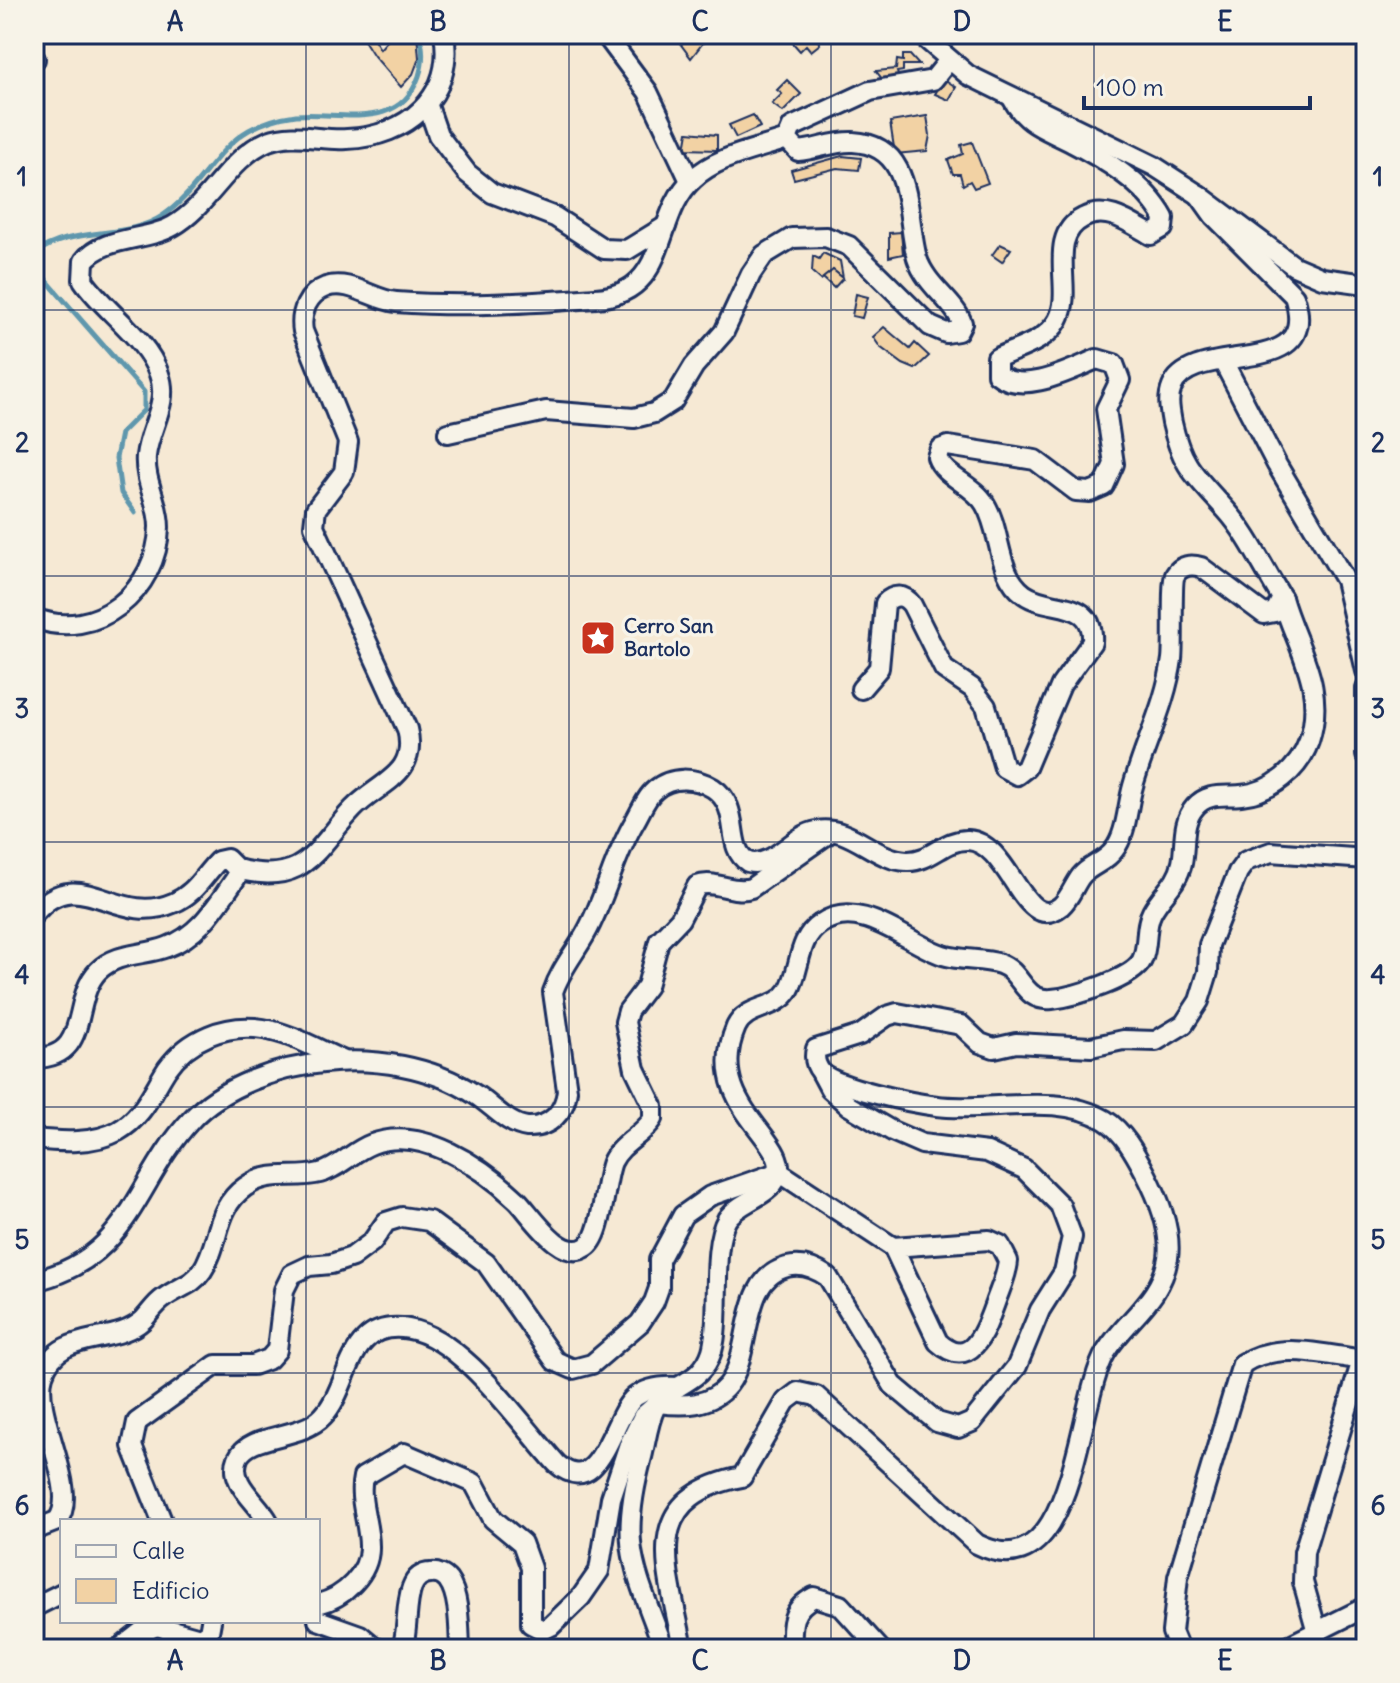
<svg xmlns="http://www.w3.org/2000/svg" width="1400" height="1683" font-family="Delius,sans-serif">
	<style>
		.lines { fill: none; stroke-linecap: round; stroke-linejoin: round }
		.stream { stroke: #5e97ad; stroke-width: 5 }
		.building { fill: #f2d2a4; stroke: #1b2f5e; stroke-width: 2 }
		.street-casing { stroke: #1b2f5e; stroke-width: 24 }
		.street { stroke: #f7f3e8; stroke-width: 18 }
		.grid { fill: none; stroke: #1b2f5e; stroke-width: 2; stroke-opacity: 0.55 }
		.labels { text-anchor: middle; stroke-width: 7; stroke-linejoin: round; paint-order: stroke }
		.poi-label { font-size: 20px; font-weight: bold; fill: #1b2f5e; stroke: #f7f3e8; text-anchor: start }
		.neatline { fill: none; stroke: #1b2f5e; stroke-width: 3 }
		.grid-label { font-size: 26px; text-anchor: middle; font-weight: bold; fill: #1b2f5e }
	</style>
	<rect width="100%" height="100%" fill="#f6e9d4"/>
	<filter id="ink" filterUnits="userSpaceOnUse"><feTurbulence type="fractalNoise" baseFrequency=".0125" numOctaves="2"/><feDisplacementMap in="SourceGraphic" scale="16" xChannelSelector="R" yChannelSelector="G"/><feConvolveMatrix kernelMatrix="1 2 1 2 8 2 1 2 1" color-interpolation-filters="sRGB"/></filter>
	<g filter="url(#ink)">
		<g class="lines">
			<g class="stream">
				<path d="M34 254C72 225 126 240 162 216 197 194 214 150 249 130 262 123 281 117 296 115 341 111 399 133 419 76 424 61 424 48 419 34"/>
				<polyline points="34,266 144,392 144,410 121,433 116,458 121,493 135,513"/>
			</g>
		</g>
		<g class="building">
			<polygon points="360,34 371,34 380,49 393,34 417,34 419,58 413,74 401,87 374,56"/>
			<polygon points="673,34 703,34 706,39 691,58"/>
			<polygon points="785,34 814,34 820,44 811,51 806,45 800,51"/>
			<polygon points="903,55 910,55 919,65 903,65 903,71 897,72 899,78 883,80 876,71 896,69 897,60 903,61"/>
			<polygon points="944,79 956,87 949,100 935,94"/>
			<polygon points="787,80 801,94 783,112 772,104 782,94 777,90"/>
			<polygon points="753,115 760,127 736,138 729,125"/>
			<polygon points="927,116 930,135 927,151 895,154 890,122"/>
			<polygon points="688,132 717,135 717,150 685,149"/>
			<polygon points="972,142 988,183 974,188 970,181 963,185 960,174 953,174 948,160 963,154 961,145"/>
			<polygon points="842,156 861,158 859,170 837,168 794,179 791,170"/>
			<polygon points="901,232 903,254 889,257 889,233"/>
			<polygon points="1000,244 1011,249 1002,262 992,255"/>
			<polygon points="823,253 840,261 843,278 833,270 821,280 812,272 813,256 819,259"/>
			<polygon points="833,270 843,278 834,288 823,278"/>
			<polygon points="856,294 868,297 862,318 852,316"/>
			<polygon points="884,327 910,349 915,343 929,356 915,369 903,364 880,347 873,337"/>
		</g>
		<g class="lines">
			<defs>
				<g id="street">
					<polyline points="605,34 648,92 690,181"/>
					<polyline points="920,34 968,75 1154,166 1199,195 1294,266 1322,278 1366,284"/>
					<polyline points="34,58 35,59"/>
					<polyline points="428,106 438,135 467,173 492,193 555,217 604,249 627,250 666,226"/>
					<polyline points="1223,361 1277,465 1345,580 1366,671"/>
					<path d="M448 433 546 411 634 418 654 413 673 401 694 366 724 332 751 274 764 255 792 238 826 237 849 246 930 326 946 333 958 331 962 323C955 302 926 286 917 258 905 216 916 145 853 142 834 141 816 150 798 151L787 139 792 127 870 91 933 80 949 60"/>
					<path d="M34 618C96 643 158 590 159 527 159 502 144 482 146 456 149 427 170 403 159 374 146 337 104 311 83 280L84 261C103 236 147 241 173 226 210 205 228 158 268 141 295 131 320 141 347 139 406 137 455 97 444 34"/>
					<path d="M861 689 879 668 885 603C894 594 904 594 912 605L944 669 972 688 986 706 1004 768 1017 775 1026 768 1061 685 1092 642C1095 597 1049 612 1024 594 996 573 1002 532 985 504 974 485 943 476 937 457L940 449 948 446 1035 460 1076 491 1090 492 1104 486 1114 464 1106 409 1120 380 1114 364 1097 359C1072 369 1023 396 997 374V358C1018 348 1046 342 1058 320 1075 290 1045 237 1083 218 1107 205 1130 223 1151 235L1163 228 1164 218C1145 183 1104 159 1069 141 1044 128 1026 124 1012 98"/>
					<polyline points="1366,689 1366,755"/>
					<path d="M237 869C306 887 315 849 353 809 379 782 419 775 407 729L314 526 316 509 344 472 348 442 303 331C300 313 307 294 326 287 350 279 373 300 396 302 463 307 529 303 596 298 671 293 652 216 693 179 717 156 756 150 787 139"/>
					<path d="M34 914C79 860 116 928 173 903 195 894 203 876 218 861L227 859 237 869 236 878C216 906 200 935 167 947 143 956 117 952 98 971 70 1000 92 1058 34 1058"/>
					<path d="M34 1139C61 1142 94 1144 118 1131 143 1117 152 1092 167 1069 188 1039 226 1023 263 1029 290 1033 317 1049 342 1060"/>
					<path d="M989 1240 1000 1245 1008 1261C1007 1275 1000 1289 995 1303 986 1328 972 1373 938 1342L893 1247Z"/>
					<path d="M34 1281C132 1258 134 1181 191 1120 222 1086 279 1067 323 1063 374 1057 432 1066 476 1095 492 1105 508 1125 527 1127 550 1128 565 1112 567 1090L553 992C560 970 575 953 586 933 606 897 614 856 635 821 641 811 646 797 655 790 671 776 695 777 713 788 743 808 724 847 748 862 773 869 792 835 817 831 851 825 874 860 907 861 931 862 944 839 968 840 1011 843 1023 936 1061 906 1070 898 1074 885 1081 876 1090 865 1106 862 1114 850 1127 833 1127 807 1133 786 1145 743 1166 704 1172 659 1174 643 1171 583 1175 575 1181 565 1191 564 1201 567L1264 614 1275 612 1282 598C1264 570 1248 534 1226 510 1197 477 1182 468 1172 423 1170 411 1167 399 1172 387 1192 337 1323 384 1294 296L1214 216 1199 195"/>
					<polyline points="162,1521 132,1446 137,1422 216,1365 253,1365 269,1359 277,1350 284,1290 292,1274 309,1266 331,1264 352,1257 372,1242 386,1222 402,1217 429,1221 486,1263 555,1361 573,1369 592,1364 640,1323 654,1302 659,1288 659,1260 683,1215 710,1196 779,1172 893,1247"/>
					<path d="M268 1521C257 1501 228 1483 238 1458 249 1433 301 1440 323 1416 352 1385 346 1318 409 1329 463 1338 521 1425 557 1464 601 1502 612 1415 635 1397 647 1388 664 1386 678 1387"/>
					<path d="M34 1530 57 1521C82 1491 31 1414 43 1375 58 1328 114 1347 143 1320 150 1313 155 1304 164 1298 178 1287 192 1286 202 1271 221 1242 214 1209 245 1187 270 1169 294 1180 320 1173 339 1168 353 1151 372 1144 422 1125 482 1167 517 1200 532 1215 561 1263 586 1247 603 1237 604 1182 612 1162 621 1143 642 1136 653 1119V1106L635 1069 625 1022 628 1011 647 986 659 941 680 919 697 886C715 879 732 894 751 888L828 834"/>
					<path d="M318 1604C343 1598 370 1574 369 1546 369 1523 358 1500 363 1477L404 1453 474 1483 493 1519 522 1543 531 1568V1624L543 1630 551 1626 581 1597 599 1571 611 1498 628 1447 643 1416 658 1403C683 1406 710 1407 728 1385 754 1352 738 1280 787 1267 802 1263 815 1268 828 1277L893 1385 937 1422 958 1428 972 1422 1017 1366 1040 1310 1064 1272 1072 1237 1060 1205 1024 1169 987 1152 922 1144 892 1131 849 1106 830 1089 822 1074"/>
					<polyline points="34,1607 62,1593"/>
					<polyline points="318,1620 360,1635 377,1649"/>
					<polyline points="119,1649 141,1632 157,1626 200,1638 209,1632 211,1621"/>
					<path d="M401 1649C412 1630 399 1573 431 1573 437 1572 444 1575 448 1580 460 1596 459 1630 460 1649"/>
					<path d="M664 1649C634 1566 618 1546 642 1457 646 1441 648 1422 655 1408 668 1383 701 1386 712 1351 722 1316 710 1248 727 1219 739 1201 769 1197 777 1177 794 1141 702 1106 736 1027 747 1004 776 1011 789 990 801 969 797 939 820 924 860 896 906 943 943 955 961 961 982 958 1000 964 1023 972 1022 1002 1052 999 1073 997 1133 979 1142 960 1149 945 1144 927 1152 912 1162 893 1177 885 1182 863 1186 844 1181 823 1195 807 1208 792 1224 797 1241 795 1272 792 1299 770 1309 741 1327 687 1296 647 1282 598"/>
					<path d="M683 1649C669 1569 636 1498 742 1477L786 1401 798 1392 816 1396 977 1544C1076 1594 1076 1401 1106 1352 1127 1318 1161 1301 1168 1258 1172 1229 1158 1197 1145 1172 1135 1153 1123 1131 1105 1120 1056 1091 989 1113 937 1106 913 1103 837 1088 821 1072 815 1065 814 1057 816 1049L860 1035 887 1016 897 1013 961 1025 980 1043 994 1048 1016 1043 1091 1047 1123 1040 1156 1041 1184 1024 1199 1001 1208 972 1209 945 1238 872 1246 861 1271 852 1366 859"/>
					<path d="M792 1649C791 1624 791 1609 814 1597L840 1605 880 1649"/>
					<path d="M1179 1649 1172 1632 1178 1577 1242 1364C1277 1341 1322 1354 1362 1360L1304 1552 1303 1582 1317 1632"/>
					<polyline points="1282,1649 1362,1609"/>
				</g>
			</defs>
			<use href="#street" class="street-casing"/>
			<use href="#street" class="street"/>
		</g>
	</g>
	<path class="grid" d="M306 34V1521M569 34V1649M831 34V1649M1094 34V1649M34 310H1366M34 576H1366M34 842H1366M34 1107H1366M34 1373H1366M306 1621V1649"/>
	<defs>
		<symbol id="sight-square" viewBox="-11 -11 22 22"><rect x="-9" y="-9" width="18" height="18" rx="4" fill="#c8321e" stroke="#f7f3e8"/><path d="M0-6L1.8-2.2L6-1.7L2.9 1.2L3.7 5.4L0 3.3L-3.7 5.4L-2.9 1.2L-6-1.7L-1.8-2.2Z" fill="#fff"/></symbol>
	</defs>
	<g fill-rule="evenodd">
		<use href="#sight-square" x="578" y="618" width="40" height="40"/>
	</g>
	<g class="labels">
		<g class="poi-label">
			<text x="624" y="633">Cerro San<tspan x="624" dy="23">Bartolo</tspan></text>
		</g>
	</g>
	<rect width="1400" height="1683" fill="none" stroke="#f7f3e8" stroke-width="88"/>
	<rect x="60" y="1519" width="260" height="104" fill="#f7f3e8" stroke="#9fa5b1" stroke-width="2"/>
	<rect x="76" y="1545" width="40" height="12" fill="#f7f3e8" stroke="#9fa5b1" stroke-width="2"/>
	<text x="132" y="1559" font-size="24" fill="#1b2f5e">Calle</text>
	<rect x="76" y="1579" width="40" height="24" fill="#f2d2a4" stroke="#9fa5b1" stroke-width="2"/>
	<text x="132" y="1599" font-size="24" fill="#1b2f5e">Edificio</text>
	<path d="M1084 96v12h226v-12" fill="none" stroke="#1b2f5e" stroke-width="4"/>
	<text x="1096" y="96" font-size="24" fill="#1b2f5e" stroke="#f7f3e8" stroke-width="6" paint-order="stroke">100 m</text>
	<rect x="44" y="44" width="1312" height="1595" class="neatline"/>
	<g class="grid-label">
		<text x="175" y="31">A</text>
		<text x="438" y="31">B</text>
		<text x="700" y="31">C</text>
		<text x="962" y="31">D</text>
		<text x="1225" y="31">E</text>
		<text x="22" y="186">1</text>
		<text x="1378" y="186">1</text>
		<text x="22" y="452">2</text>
		<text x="1378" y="452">2</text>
		<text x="22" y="718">3</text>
		<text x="1378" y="718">3</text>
		<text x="22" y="984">4</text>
		<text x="1378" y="984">4</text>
		<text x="22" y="1249">5</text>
		<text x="1378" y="1249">5</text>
		<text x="22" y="1515">6</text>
		<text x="1378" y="1515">6</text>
		<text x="175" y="1670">A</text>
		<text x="438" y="1670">B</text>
		<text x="700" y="1670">C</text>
		<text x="962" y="1670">D</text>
		<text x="1225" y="1670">E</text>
	</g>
</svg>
